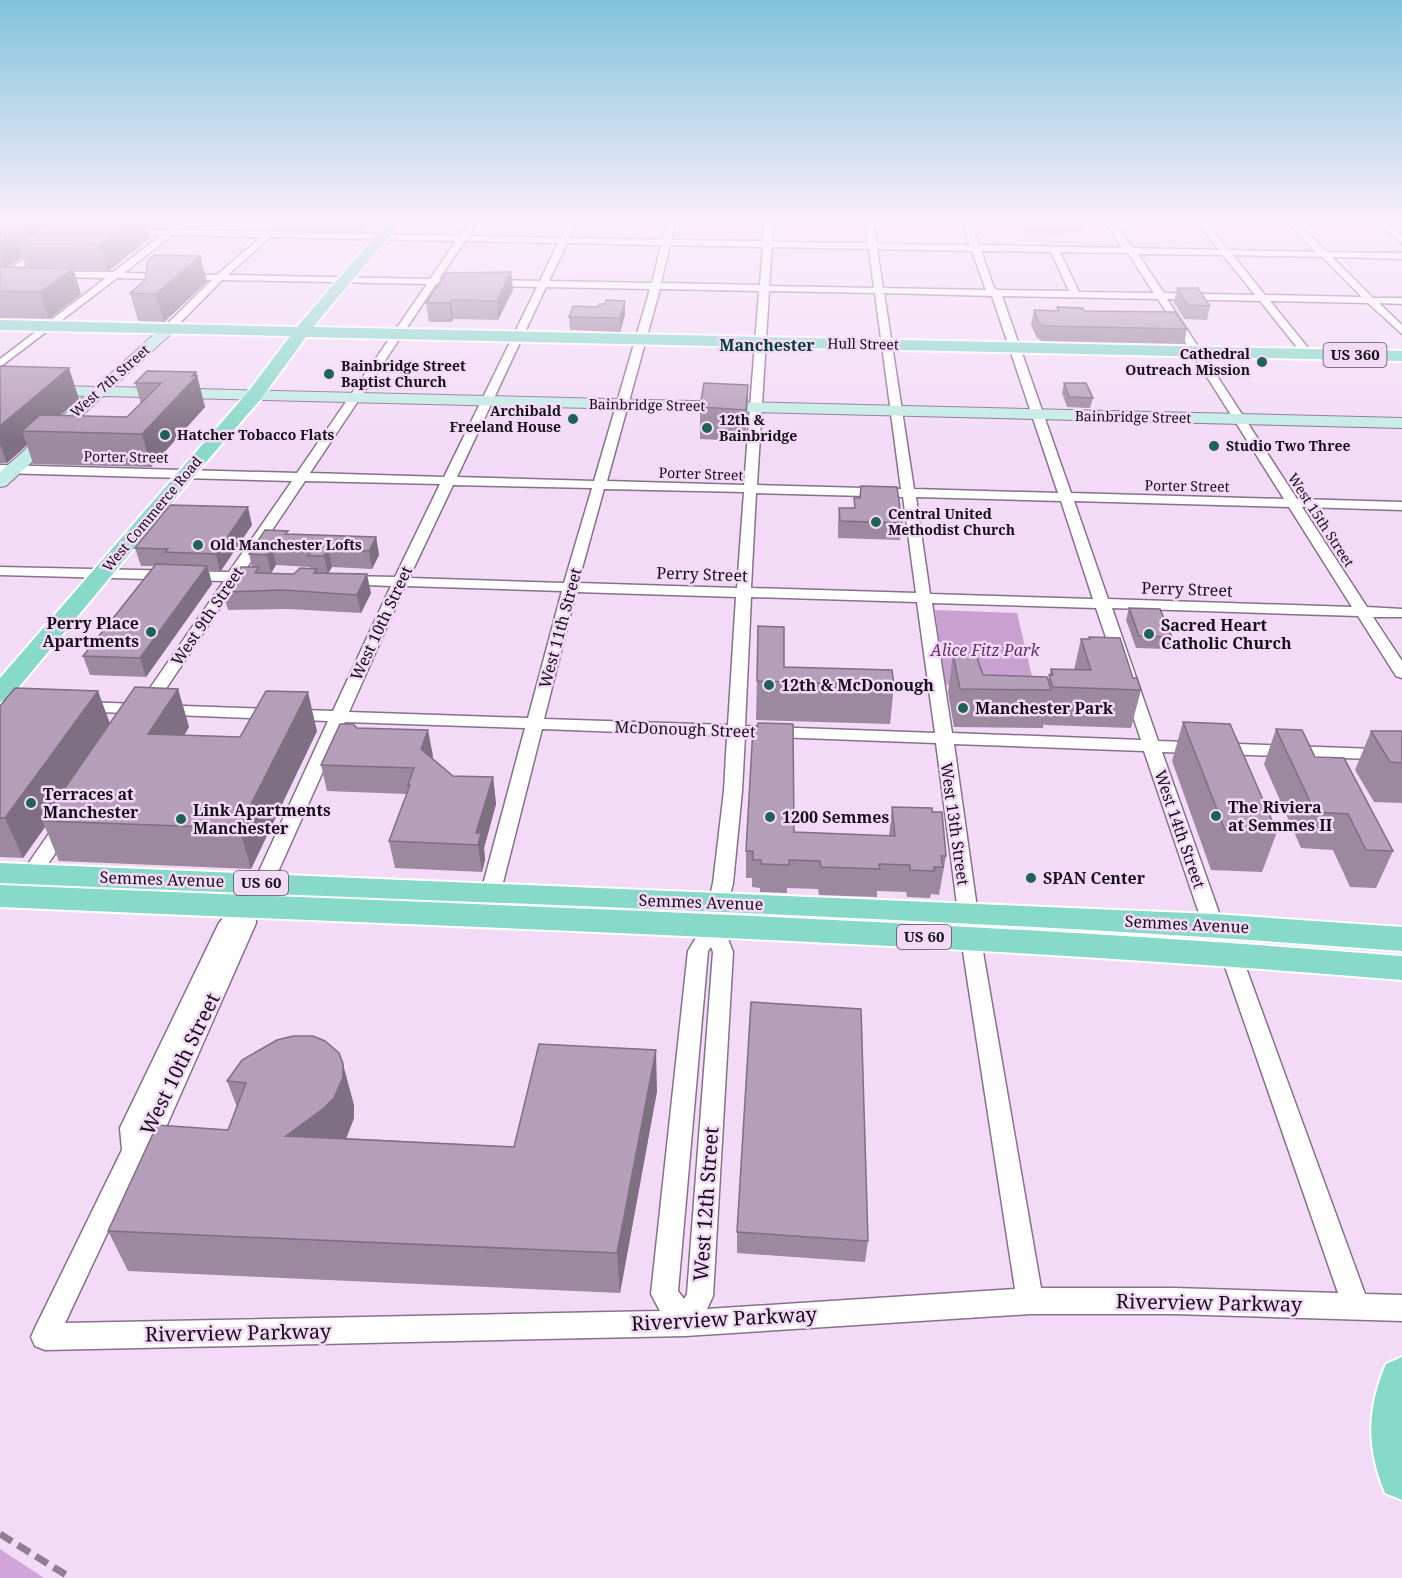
<svg xmlns="http://www.w3.org/2000/svg" width="1402" height="1578" font-family="'Noto Serif',serif">
	<style>
		.green { fill: #c9a1d1 }
		.forest { fill: #d0a5d9 }
		.lines { fill: none; stroke-linecap: round; stroke-linejoin: round }
		.street-casing { stroke: #86718a; stroke-width: 3 }
		.secondary-casing { stroke: #86718a; stroke-width: 2 }
		.primary-casing { stroke: #fff; stroke-width: 4 }
		.street { fill: #fff; fill-rule: evenodd }
		.secondary { fill: #c3ece4; fill-rule: evenodd }
		.primary { fill: #87d9c8; fill-rule: evenodd }
		.rail { stroke: #8f7e92; stroke-width: 7; stroke-dasharray: 14 7; stroke-linecap: butt }
		.wall { fill: #9c889f; fill-rule: evenodd }
		.shaded-wall { fill: #7f6f82 }
		.building { fill: #b59eb9; stroke: #7f6f82; stroke-width: 1.5 }
		.poi-dot { fill: #1e6355; stroke: #f3dbf7; stroke-width: 2 }
		.labels { text-anchor: middle; stroke-width: 5; stroke-linejoin: round; paint-order: stroke }
		.far-street-label { font-size: 14px; fill: #160e18; stroke: #f3dbf7 }
		.far-poi-label { font-size: 14px; font-weight: bold; fill: #160e18; stroke: #f3dbf7; text-anchor: start }
		.shield { fill: #f3dbf7; stroke: #584c5b; stroke-width: 1.5 }
		.shield-label { font-size: 15px; font-weight: bold; fill: #160e18 }
		.far-quarter-label { font-size: 16px; font-weight: bold; fill: #023e33; stroke: #f3dbf7 }
		.street-label { font-size: 16px; fill: #160e18; stroke: #f3dbf7 }
		.poi-label { font-size: 16px; font-weight: bold; fill: #160e18; stroke: #f3dbf7; text-anchor: start }
		.park-label { font-size: 16px; font-style: italic; fill: #632e6e; stroke: #f3dbf7 }
		.near-street-label { font-size: 20px; fill: #160e18; stroke: #f3dbf7 }
	</style>
	<rect width="100%" height="100%" fill="#f3dbf7"/>
	<g class="green">
		<polygon points="1018,224 1078,225 1087,228 1080,231 1066,230 1067,235 1023,234"/>
		<polygon points="935,610 1017,613 1035,689 945,685"/>
	</g>
	<polygon class="forest" points="0,1549 44,1578 0,1578"/>
	<g class="lines">
		<defs>
			<g id="street">
				<path d="M470 221H478L468 236 561 238 569 221H577L569 238 662 240 667 221H675L671 240 763 241 765 221H773L772 242 868 243 865 221H873L877 244 970 245 962 221H970L979 245 1122 248 1105 221H1113L1133 248 1219 250 1196 221H1204L1228 250 1316 252 1286 221H1295L1327 252 1402 253V259L1332 257 1373 298H1402V304L1379 303 1402 325V334L1368 303 1270 301 1313 354 1308 357 1304 356 1260 301 1167 299 1297 499 1402 502V510L1302 507 1367 607 1402 609V617H1373L1402 661V678L1396 676 1358 616 1112 608 1158 741 1402 750V760L1162 752 1223 924 1241 954 1365 1294 1402 1295V1321L1174 1314H1030L685 1336 45 1350 35 1346 31 1337 35 1328 122 1150 120 1128 219 923 255 880 328 721 75 711 73 707 75 703 81 702 139 704 224 581 0 575V567L229 572 292 481 0 473V465L297 473 427 284 222 280 172 331H164V327L212 280 117 278 0 367V359L106 278 51 277 48 276V272H113L162 235H126L122 232 123 230H168L175 226 178 227V230L460 236ZM172 235 261 237 217 275 124 273ZM270 237 456 241 430 279 228 275ZM465 241 558 243 540 281 439 279ZM567 243 661 245 652 283 549 281ZM670 245 763 247 760 285 661 283ZM772 247 869 249 874 288 769 286ZM877 249 972 251 986 290 883 288ZM981 251 1051 252 1069 291 998 290 994 288ZM1060 252 1128 253 1154 293 1079 292ZM1138 254 1223 255 1255 295 1164 293ZM1233 255 1322 257 1362 297 1265 295ZM436 284 537 287 444 477 310 473ZM546 287 650 289 594 481 457 477ZM660 289 759 291 744 485 607 481ZM769 291 875 293 901 489 757 485ZM884 293 992 296 1058 493 914 489ZM1002 296 1158 299 1284 499 1071 493ZM305 481 440 484 395 577 344 576 337 580 344 584 391 586 333 711 155 705 238 581H256L263 577 256 573 244 572ZM453 485 592 488 564 583 409 578ZM604 489 744 492 737 588 578 583ZM756 493 903 497 916 593 751 588ZM916 497 1061 501 1093 599 930 594ZM1074 501 1289 507 1352 607 1108 599ZM405 586 562 591 528 718 349 712ZM576 592 736 597 728 725 544 719ZM751 597 917 602 935 733 745 726ZM932 603 1096 608 1141 740 952 733ZM345 722 525 728 474 918 477 923 484 925 491 923 494 918 542 729 727 736 724 791 713 883 703 926 688 951 651 1294 660 1311 65 1323 143 1157 159 1141 163 1134 256 923 255 906 273 883ZM745 736 936 743 964 958 1015 1289 707 1309 713 1296 733 952 723 926 733 883 742 791ZM954 744 1144 751 1203 925 1221 955 1338 1293 1174 1288H1041L984 958ZM711 947 713 952 687 1294 684 1299 678 1291 708 951Z"/>
				<polygon points="1375,221 1384,221 1402,236 1402,243"/>
				<polygon points="40,248 47,250 0,282 0,275"/>
				<polygon points="66,817 73,819 75,823 31,890 24,892 17,890 14,885 17,880 59,819"/>
			</g>
			<polygon id="secondary" points="168,325 175,329 173,332 113,387 1402,418 1402,428 103,396 6,486 0,487 0,472 85,396 0,394 0,384 96,387 163,326"/>
			<g id="primary">
				<polygon points="388,221 402,221 313,327 1402,351 1402,361 306,337 260,400 193,477 9,699 0,702 0,678 248,392 290,336 0,330 0,320 297,327"/>
				<path d="M0 863 1213 914 1402 927V951C936 915 467 903 0 883Z"/>
				<path d="M0 885C467 905 936 918 1402 956V980C936 941 467 928 0 907Z"/>
				<path d="M1402 1357V1500L1385 1493C1366 1447 1367 1409 1386 1364Z"/>
			</g>
		</defs>
		<use href="#street" class="street-casing"/>
		<use href="#secondary" class="secondary-casing"/>
		<use href="#primary" class="primary-casing"/>
		<use href="#street" class="street"/>
		<use href="#secondary" class="secondary"/>
		<use href="#primary" class="primary"/>
		<polyline class="rail" points="0,1534 71,1578"/>
	</g>
	<g class="wall">
		<path d="M0 221 50 222 52 221H177L167 229 148 228 150 238 108 271 74 270 81 294 49 319 0 318ZM22 257 26 267H7L15 262Z"/>
		<polygon points="274,221 372,221 362,232 276,230"/>
		<polygon points="200,256 207,282 164,322 138,321 130,293"/>
		<polygon points="511,272 513,290 498,320 453,319 452,322 429,322 426,303"/>
		<polygon points="1177,288 1210,306 1207,320 1184,319 1174,302"/>
		<polygon points="625,301 625,315 620,332 570,330 569,317 605,304"/>
		<polygon points="1057,307 1084,311 1187,329 1184,344 1042,341 1037,338 1031,325 1034,310 1057,311"/>
		<polygon points="0,366 79,399 59,416 127,417 141,404 135,383 196,372 205,407 151,467 33,464 27,445 7,463 0,463"/>
		<polygon points="1064,383 1093,398 1090,408 1067,407 1062,393"/>
		<polygon points="748,385 747,416 745,441 700,439 700,407"/>
		<polygon points="854,498 902,523 900,540 838,538 838,525 839,508 854,508"/>
		<polygon points="252,525 220,572 209,571 212,584 146,677 90,675 83,656 154,566 141,566 135,548"/>
		<path d="M289 535 376 537 379 555 372 569 332 567 328 573 371 593 361 613 288 609 228 610 223 592 252 567 249 554ZM276 565 310 567 311 569 294 574 260 573H271Z"/>
		<polygon points="1129,608 1172,637 1168,649 1136,648 1126,620"/>
		<polygon points="758,626 784,667 894,685 890,724 756,720"/>
		<polygon points="1089,637 1133,678 1141,690 1131,728 1045,725 1044,723 1043,728 954,727 948,692 953,654 983,675 1048,680 1051,669 1074,670 1081,639 1089,639"/>
		<polygon points="178,689 189,727 184,736 240,737 317,731 251,869 59,861 45,827 23,858 0,857 0,706 110,724"/>
		<polygon points="1183,722 1277,832 1262,872 1211,870 1172,761"/>
		<polygon points="357,728 433,756 432,758 453,776 493,777 496,804 484,848 485,860 482,872 395,868 389,841 407,794 327,791 321,765"/>
		<polygon points="1276,729 1315,757 1393,851 1376,888 1350,887 1333,850 1301,848 1264,764"/>
		<polygon points="1371,731 1402,731 1402,803 1374,802 1355,770"/>
		<polygon points="892,807 932,812 946,856 939,895 931,894 930,898 907,897 906,892 877,891 877,897 819,895 818,889 787,888 787,893 760,892 760,888 752,887 752,878 746,878 746,851 794,832 889,836"/>
		<polygon points="242,1060 354,1105 354,1118 346,1138 514,1147 657,1091 620,1293 128,1271 108,1231 228,1130 237,1107 227,1081"/>
		<polygon points="737,1232 868,1241 865,1262 737,1253"/>
	</g>
	<g class="shaded-wall">
		<polygon points="34,221 50,221 55,236 18,243 22,257 7,267 11,278 11,293 3,268 0,268 0,242"/>
		<polygon points="134,221 146,221 150,238 108,271 101,245"/>
		<polygon points="165,221 177,221 167,229"/>
		<polygon points="360,221 372,221 362,232"/>
		<polygon points="200,256 207,282 164,322 156,294"/>
		<polygon points="73,269 81,294 49,319 40,292"/>
		<polygon points="511,272 513,290 498,320 497,301"/>
		<polygon points="451,300 453,319 452,322 449,303"/>
		<polygon points="625,301 625,315 620,332 620,318"/>
		<polygon points="69,368 79,399 42,432 22,431 27,445 7,463 0,444 0,426"/>
		<polygon points="196,372 205,407 151,467 142,434"/>
		<polygon points="748,385 747,416 745,441 746,410"/>
		<polygon points="248,507 252,525 220,572 216,554"/>
		<polygon points="376,537 379,555 372,569 369,551"/>
		<polygon points="272,548 276,565 271,573 267,555"/>
		<polygon points="328,549 332,567 328,574 324,556"/>
		<polygon points="207,566 212,584 146,677 140,658"/>
		<polygon points="367,574 371,593 361,613 357,595"/>
		<polygon points="178,689 189,727 161,773 148,734"/>
		<polygon points="98,691 112,729 42,821 45,827 23,858 5,818"/>
		<polygon points="308,692 317,731 251,869 239,828"/>
		<polygon points="428,730 433,756 426,775 421,749"/>
		<polygon points="493,777 496,804 484,848 485,860 482,872 476,833"/>
		<polygon points="656,1050 657,1091 620,1293 617,1253"/>
		<polygon points="343,1064 354,1105 354,1118 346,1139 286,1136"/>
	</g>
	<g class="building">
		<polygon points="0,221 34,221 0,242"/>
		<polygon points="52,221 134,221 101,245 18,243"/>
		<polygon points="0,253 3,253 2,267 73,269 40,292 0,291"/>
		<polygon points="154,255 200,256 156,294 130,293 145,280 148,260"/>
		<polygon points="511,272 497,301 451,300 449,303 426,303 446,273"/>
		<polygon points="1177,288 1198,288 1210,306 1187,305"/>
		<polygon points="606,300 625,301 620,318 569,317 573,306 598,307 599,304 605,304"/>
		<polygon points="1057,307 1083,308 1084,311 1175,312 1187,329 1044,326 1039,324 1034,310 1059,311"/>
		<polygon points="0,366 69,368 0,426"/>
		<polygon points="147,371 196,372 192,376 197,376 142,434 22,431 40,415 127,417 161,383 135,383"/>
		<polygon points="704,383 748,385 746,410 700,407"/>
		<polygon points="1064,383 1086,383 1093,398 1069,397"/>
		<polygon points="861,486 897,487 902,523 840,521 839,508 855,508 854,498 860,498"/>
		<polygon points="170,505 248,507 216,554 165,552 168,549 135,548"/>
		<polygon points="265,530 288,531 285,534 376,537 369,551 328,549 324,556 308,556 313,549 272,548 267,555 249,554"/>
		<polygon points="156,564 207,566 140,658 83,656"/>
		<polygon points="241,567 259,567 255,573 294,574 300,568 317,569 314,573 367,574 357,595 283,590 223,592"/>
		<polygon points="1129,608 1160,609 1172,637 1139,636"/>
		<polygon points="758,626 784,627 784,667 892,670 894,685 757,681"/>
		<polygon points="1089,637 1120,638 1133,678 1137,678 1141,690 1053,687 1049,675 1053,675 1051,669 1091,670 1081,639 1090,639"/>
		<polygon points="953,654 976,655 983,675 1047,677 1051,690 960,689"/>
		<polygon points="135,687 178,689 148,734 240,737 266,691 308,692 239,828 42,821"/>
		<polygon points="15,688 98,691 5,818 0,818 0,706"/>
		<polygon points="1183,722 1230,724 1277,832 1225,830"/>
		<polygon points="758,723 793,724 794,832 895,836 892,807 932,808 932,812 942,812 946,856 941,856 943,867 934,867 934,871 910,870 910,865 879,864 880,869 821,867 820,861 789,860 789,865 761,864 761,860 753,860 753,851 746,851 753,727 758,727"/>
		<polygon points="340,724 353,724 357,728 428,730 421,749 453,776 493,777 476,833 481,833 478,845 389,841 410,785 408,785 414,768 321,765"/>
		<polygon points="1276,729 1302,730 1315,757 1344,758 1393,851 1366,850 1348,814 1315,812"/>
		<polygon points="1371,731 1402,731 1402,763 1390,762"/>
		<polygon points="751,1002 861,1009 868,1241 737,1232"/>
		<polygon points="293,1036 313,1036 325,1041 339,1053 343,1064 343,1077 334,1098 324,1108 286,1136 514,1147 539,1044 656,1050 617,1253 108,1231 157,1125 228,1130 246,1083 227,1081 242,1060 277,1040"/>
	</g>
	<linearGradient id="sky" x2="0" y2="1"><stop stop-color="#81c3da"/><stop offset="0.5" stop-color="#faeffb"/><stop offset="1" stop-color="#faeffb" stop-opacity="0"/></linearGradient>
	<rect width="1402" height="442" fill="url(#sky)"/>
	<g class="poi-dot">
		<circle cx="1262" cy="362" r="6"/>
		<circle cx="329" cy="374" r="6"/>
		<circle cx="573" cy="419" r="6"/>
		<circle cx="707" cy="428" r="6"/>
		<circle cx="165" cy="435" r="6"/>
		<circle cx="1214" cy="446" r="6"/>
		<circle cx="876" cy="522" r="6"/>
		<circle cx="198" cy="545" r="6"/>
		<circle cx="151" cy="632" r="6"/>
		<circle cx="1149" cy="634" r="6"/>
		<circle cx="769" cy="685" r="6"/>
		<circle cx="963" cy="708" r="6"/>
		<circle cx="31" cy="803" r="6"/>
		<circle cx="1216" cy="816" r="6"/>
		<circle cx="770" cy="817" r="6"/>
		<circle cx="181" cy="819" r="6"/>
		<circle cx="1031" cy="878" r="6"/>
	</g>
	<g class="labels">
		<g class="far-street-label">
			<text transform="translate(863 344) rotate(1)" y="5">Hull Street</text>
			<text transform="translate(110 381) rotate(-42)" y="5">West 7th Street</text>
			<text transform="translate(647 405) rotate(1)" y="5">Bainbridge Street</text>
			<text transform="translate(1133 417) rotate(1)" y="5">Bainbridge Street</text>
			<text transform="translate(126 457) rotate(1)" y="5">Porter Street</text>
			<text transform="translate(701 474) rotate(2)" y="5">Porter Street</text>
			<text transform="translate(1187 486) rotate(1)" y="5">Porter Street</text>
			<text transform="translate(152 514) rotate(-50)" y="5">West Commerce Road</text>
			<text transform="translate(1321 520) rotate(57)" y="5">West 15th Street</text>
		</g>
		<g class="far-poi-label">
			<text x="1250" y="359" text-anchor="end">Cathedral<tspan x="1250" dy="16">Outreach Mission</tspan></text>
			<text x="341" y="371">Bainbridge Street<tspan x="341" dy="16">Baptist Church</tspan></text>
			<text x="561" y="416" text-anchor="end">Archibald<tspan x="561" dy="16">Freeland House</tspan></text>
			<text x="719" y="425">12th &amp;<tspan x="719" dy="16">Bainbridge</tspan></text>
			<text x="177" y="440">Hatcher Tobacco Flats</text>
			<text x="1226" y="451">Studio Two Three</text>
			<text x="888" y="519">Central United<tspan x="888" dy="16">Methodist Church</tspan></text>
			<text x="210" y="550">Old Manchester Lofts</text>
		</g>
		<g class="shield">
			<rect x="1323.5" y="343" width="63" height="24" rx="4.5"/>
			<rect x="234" y="871" width="54" height="24" rx="4.5"/>
			<rect x="897" y="925" width="54" height="24" rx="4.5"/>
		</g>
		<g class="shield-label">
			<text x="1355" y="360">US 360</text>
			<text x="261" y="888">US 60</text>
			<text x="924" y="942">US 60</text>
		</g>
		<g class="far-quarter-label">
			<text x="767" y="351">Manchester</text>
		</g>
		<g class="street-label">
			<text transform="translate(702 574) rotate(2)" y="6">Perry Street</text>
			<text transform="translate(1187 589) rotate(2)" y="6">Perry Street</text>
			<text transform="translate(207 616) rotate(-56)" y="6">West 9th Street</text>
			<text transform="translate(381 623) rotate(-65)" y="6">West 10th Street</text>
			<text transform="translate(560 628) rotate(-75)" y="6">West 11th Street</text>
			<text transform="translate(685 729) rotate(2)" y="6">McDonough Street</text>
			<text transform="translate(955 824) rotate(82)" y="6">West 13th Street</text>
			<text transform="translate(1180 829) rotate(71)" y="6">West 14th Street</text>
			<text transform="translate(162 879) rotate(2)" y="6">Semmes Avenue</text>
			<text transform="translate(701 902) rotate(2)" y="6">Semmes Avenue</text>
			<text transform="translate(1187 924) rotate(3)" y="6">Semmes Avenue</text>
		</g>
		<g class="poi-label">
			<text x="139" y="629" text-anchor="end">Perry Place<tspan x="139" dy="18">Apartments</tspan></text>
			<text x="1161" y="631">Sacred Heart<tspan x="1161" dy="18">Catholic Church</tspan></text>
			<text x="781" y="691">12th &amp; McDonough</text>
			<text x="975" y="714">Manchester Park</text>
			<text x="43" y="800">Terraces at<tspan x="43" dy="18">Manchester</tspan></text>
			<text x="1228" y="813">The Riviera<tspan x="1228" dy="18">at Semmes II</tspan></text>
			<text x="193" y="816">Link Apartments<tspan x="193" dy="18">Manchester</tspan></text>
			<text x="782" y="823">1200 Semmes</text>
			<text x="1043" y="884">SPAN Center</text>
		</g>
		<g class="park-label">
			<text x="985" y="656">Alice Fitz Park</text>
		</g>
		<g class="near-street-label">
			<text transform="translate(180 1064) rotate(-64)" y="7">West 10th Street</text>
			<text transform="translate(706 1204) rotate(-86)" y="7">West 12th Street</text>
			<text transform="translate(1209 1303) rotate(1)" y="7">Riverview Parkway</text>
			<text transform="translate(724 1319) rotate(-3)" y="7">Riverview Parkway</text>
			<text transform="translate(238 1333) rotate(-1)" y="7">Riverview Parkway</text>
		</g>
	</g>
</svg>
